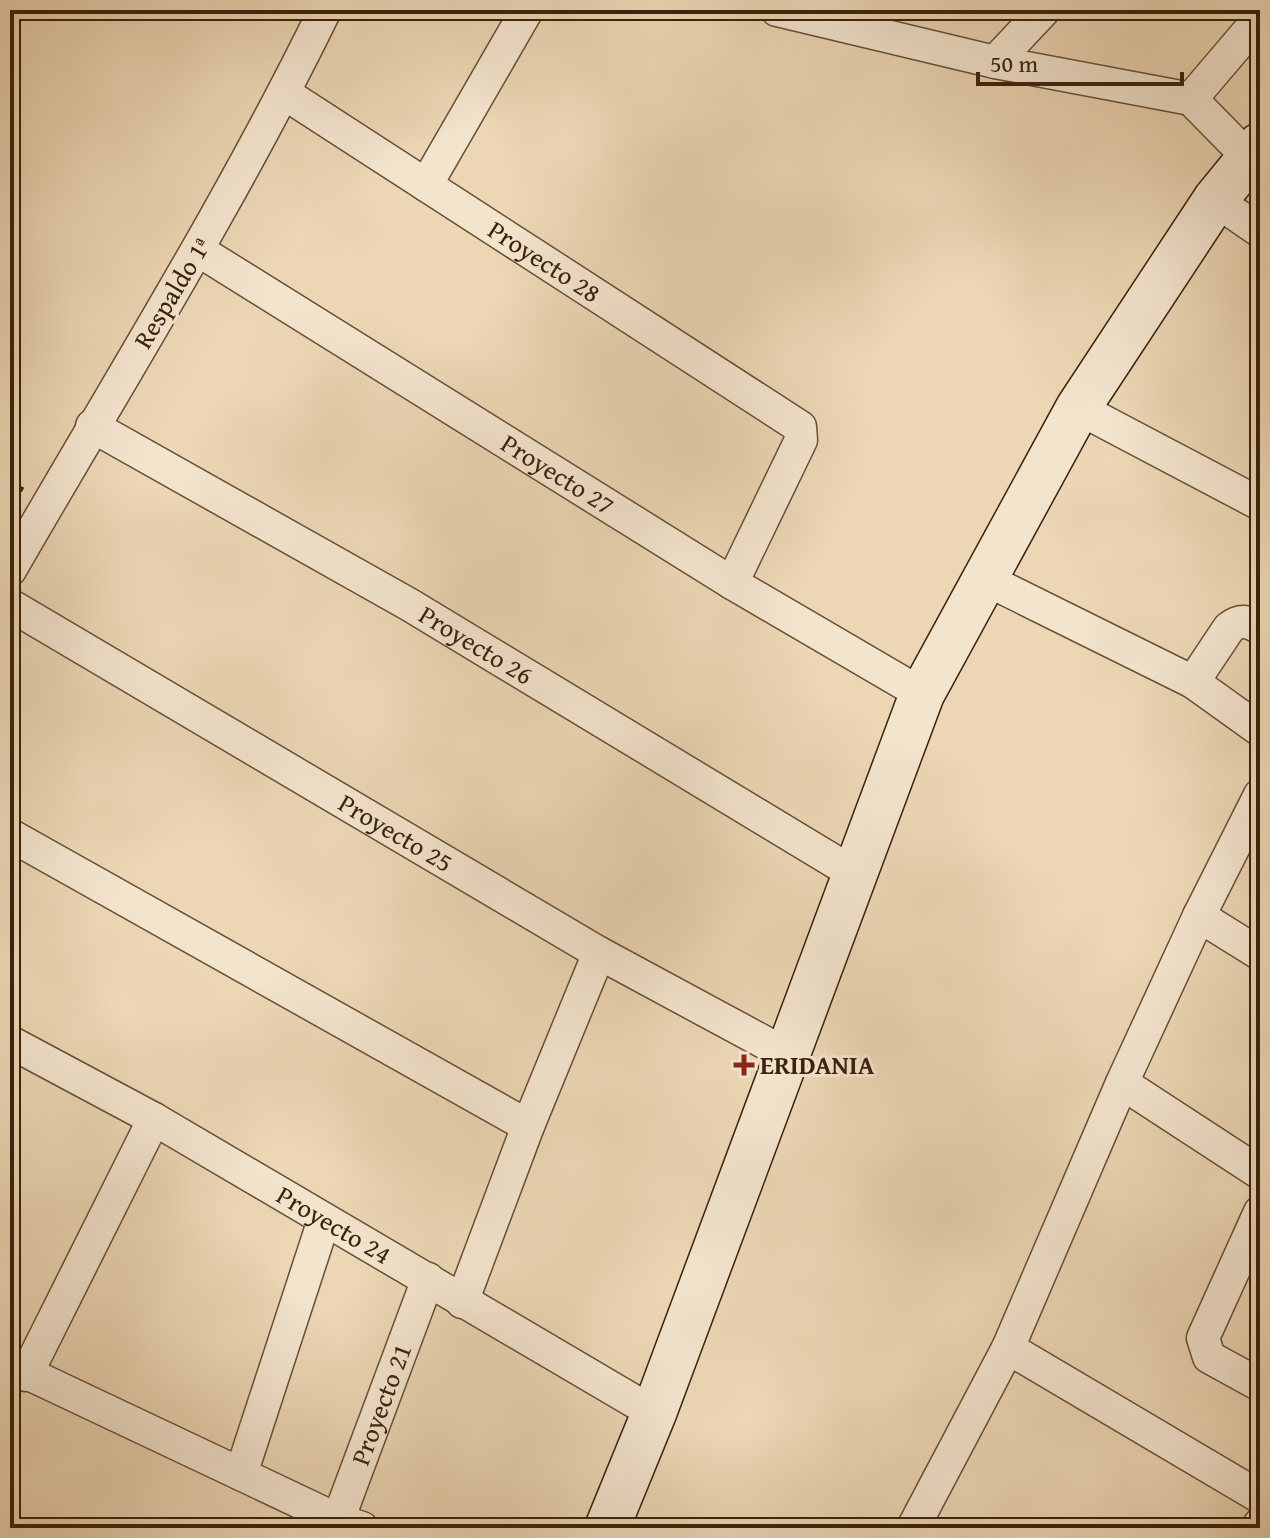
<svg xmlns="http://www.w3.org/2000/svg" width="1270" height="1538" font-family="'Gentium Book Plus',serif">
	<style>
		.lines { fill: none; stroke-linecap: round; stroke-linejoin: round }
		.minor-casing { stroke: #664f35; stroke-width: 35 }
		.secondary-casing { stroke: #3a220b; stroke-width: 47 }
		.path { stroke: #3a220b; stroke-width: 5; stroke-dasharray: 6 4; stroke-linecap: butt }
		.minor { stroke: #f3e4ce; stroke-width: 32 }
		.secondary { stroke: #f3e4ce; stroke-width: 44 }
		.poi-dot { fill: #8f2418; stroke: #f3e4ce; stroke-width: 3 }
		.labels { text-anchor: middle; stroke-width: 6; stroke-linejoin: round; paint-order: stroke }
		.street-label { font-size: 26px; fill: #3a220b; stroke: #f3e4ce }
		.poi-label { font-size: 26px; font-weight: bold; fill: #3a220b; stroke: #f3e4ce; text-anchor: start }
	</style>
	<rect width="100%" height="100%" fill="#ecd6b4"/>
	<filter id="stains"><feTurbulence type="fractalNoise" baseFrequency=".0025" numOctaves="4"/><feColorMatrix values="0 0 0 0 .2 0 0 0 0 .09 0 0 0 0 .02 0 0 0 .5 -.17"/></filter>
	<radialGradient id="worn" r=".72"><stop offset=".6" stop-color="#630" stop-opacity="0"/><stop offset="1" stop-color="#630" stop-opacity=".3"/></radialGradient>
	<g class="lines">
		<defs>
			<g id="minor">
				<polyline points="777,10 995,62 1191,99 1249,158"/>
				<polyline points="995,62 1044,10"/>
				<path id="s1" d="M284 93 800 427 801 440 732 583"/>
				<polyline points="1191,99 1260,18"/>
				<polyline points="426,185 527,10"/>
				<polyline points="1215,200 1260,231"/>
				<path id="s2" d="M198 250 732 583 922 694"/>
				<polyline points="1078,408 1260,504"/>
				<path id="s3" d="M92 426 410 605 855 874"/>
				<path d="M10 570C117 384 231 203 325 10"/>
				<polyline points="985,579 1193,682 1260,730"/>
				<path id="s4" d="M10 605 599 953 786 1054"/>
				<path d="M1193 682 1229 628C1240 619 1248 621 1260 628"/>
				<polyline points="10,835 528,1126"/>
				<polyline points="1199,916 1260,954"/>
				<path id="s5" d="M10 1042 154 1119 654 1413"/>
				<polyline points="1122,1083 1260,1173"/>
				<polyline points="1260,1212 1203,1338 1209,1357 1260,1385"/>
				<polyline points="462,1302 528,1126 599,953"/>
				<polyline points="1008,1348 1260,1497"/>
				<polyline points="10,1365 338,1520 362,1528"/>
				<polyline points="26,1375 154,1119"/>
				<polyline points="241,1474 324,1220"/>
				<path id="s6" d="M335 1528 428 1279"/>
				<polyline points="913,1528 1008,1348 1122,1083 1199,916 1260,795"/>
				<polyline points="1257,1528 1260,1524"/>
			</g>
			<polyline id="secondary" points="607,1528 654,1413 922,694 1078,408 1215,200 1260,145"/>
		</defs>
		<use href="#minor" class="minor-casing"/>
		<use href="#secondary" class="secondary-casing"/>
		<polyline class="path" points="10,483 23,490"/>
		<use href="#minor" class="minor"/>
		<use href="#secondary" class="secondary"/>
	</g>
	<path class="poi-dot" d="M740 1053h8v8h8v8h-8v8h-8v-8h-8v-8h8z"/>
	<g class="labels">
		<g class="street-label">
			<text dy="9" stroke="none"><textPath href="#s1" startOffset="310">Proyecto 28</textPath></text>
			<text transform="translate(172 293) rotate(-59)" y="9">Respaldo 1ª</text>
			<text dy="9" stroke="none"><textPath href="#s2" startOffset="424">Proyecto 27</textPath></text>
			<text dy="9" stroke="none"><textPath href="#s3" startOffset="442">Proyecto 26</textPath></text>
			<text dy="9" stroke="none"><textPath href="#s4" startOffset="448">Proyecto 25</textPath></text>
			<text dy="9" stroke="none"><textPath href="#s5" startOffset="372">Proyecto 24</textPath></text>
			<text dy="9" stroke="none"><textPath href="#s6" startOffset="132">Proyecto 21</textPath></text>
		</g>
		<g class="poi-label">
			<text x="760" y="1074">ERIDANIA</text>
		</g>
	</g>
	<rect width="1270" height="1538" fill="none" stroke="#ecd6b4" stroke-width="40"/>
	<rect x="12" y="12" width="1246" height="1514" fill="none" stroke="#3a220b" stroke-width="4"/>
	<rect x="20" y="20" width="1230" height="1498" fill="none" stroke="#3a220b" stroke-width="2"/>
	<path d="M978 72v12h204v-12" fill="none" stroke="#3a220b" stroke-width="4"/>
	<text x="990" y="72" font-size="24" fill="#3a220b" stroke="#f3e4ce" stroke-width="6" paint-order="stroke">50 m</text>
	<rect width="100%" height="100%" filter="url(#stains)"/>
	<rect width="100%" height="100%" fill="url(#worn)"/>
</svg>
